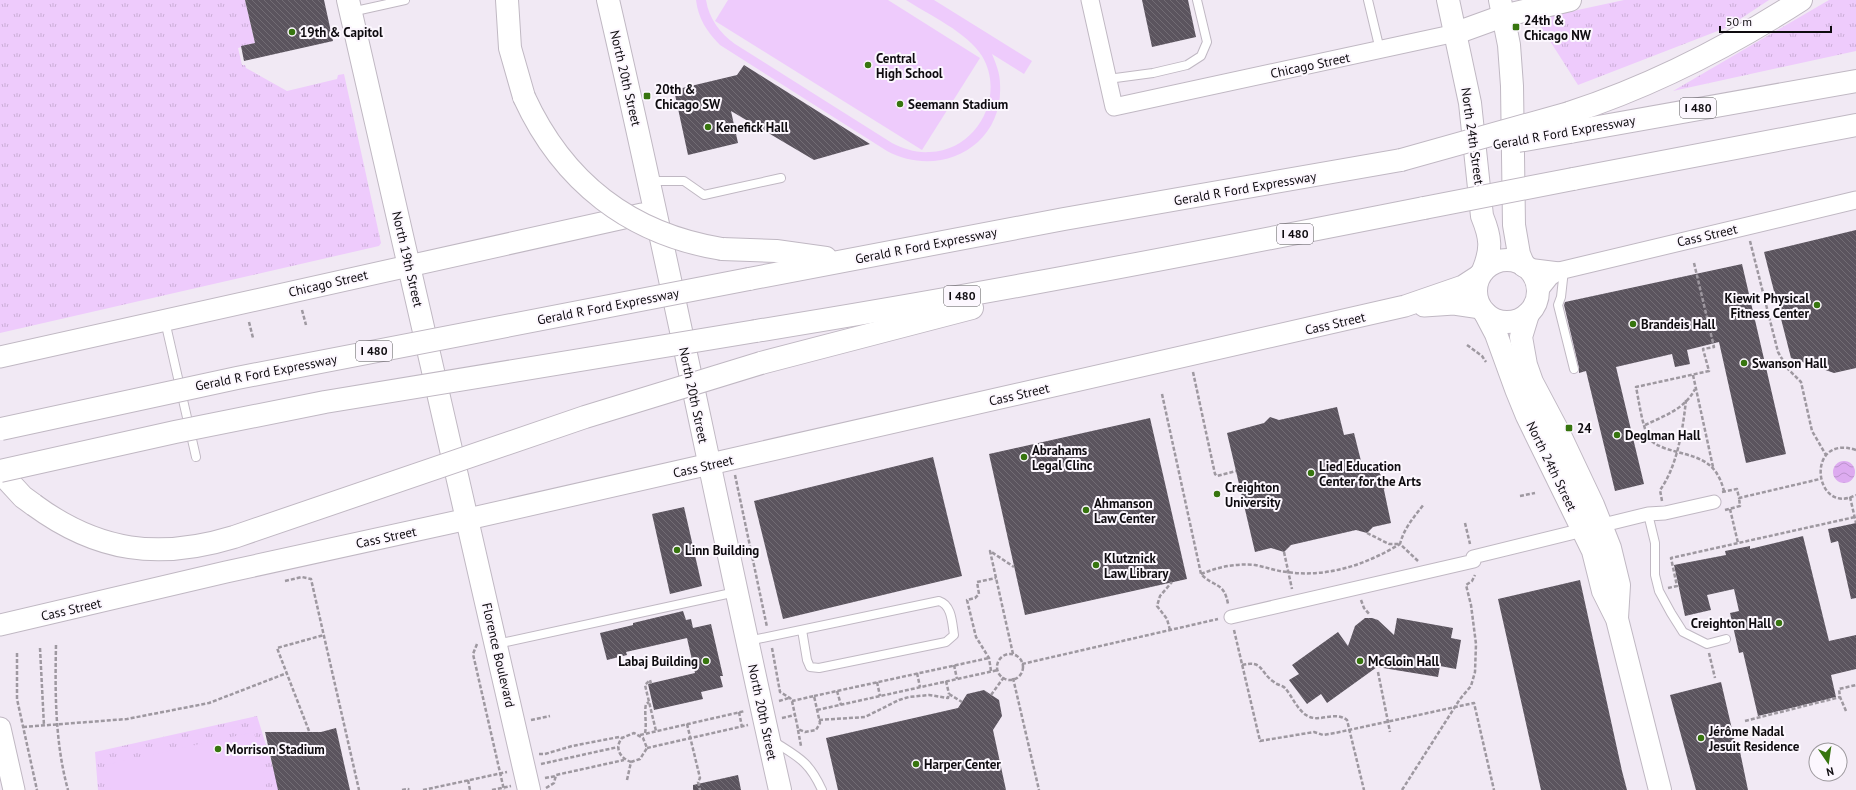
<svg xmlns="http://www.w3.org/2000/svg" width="1856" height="790" font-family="'PT Sans',sans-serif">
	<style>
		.grass { fill: url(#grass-tufts) }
		.garden { fill: #eecbfc }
		.water { fill: url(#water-waves) }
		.building { fill: url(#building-back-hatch) }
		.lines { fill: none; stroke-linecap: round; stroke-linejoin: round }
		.service-casing { stroke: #c0b8c3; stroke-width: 10 }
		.pedestrian-casing { stroke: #c0b8c3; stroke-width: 15 }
		.minor-casing { stroke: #c0b8c3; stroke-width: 19 }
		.tertiary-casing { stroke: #c0b8c3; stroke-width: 23 }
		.secondary-casing { stroke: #c0b8c3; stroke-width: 24 }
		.motorway-casing { stroke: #c0b8c3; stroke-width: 24 }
		.path { stroke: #9e98a0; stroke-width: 2.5; stroke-dasharray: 4 2; stroke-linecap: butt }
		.service { stroke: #fff; stroke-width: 8 }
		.pedestrian { stroke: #fff; stroke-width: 13 }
		.minor { stroke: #fff; stroke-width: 17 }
		.tertiary { stroke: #fff; stroke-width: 21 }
		.secondary { stroke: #fff; stroke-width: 22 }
		.motorway { stroke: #fff; stroke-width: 22 }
		.motorway-bridge-casing { stroke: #c0b8c3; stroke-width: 24; stroke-linecap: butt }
		.motorway-bridge { stroke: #fff; stroke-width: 22 }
		.poi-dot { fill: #37750f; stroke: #fcf7fe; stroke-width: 1.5 }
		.labels { text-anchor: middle; stroke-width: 4; stroke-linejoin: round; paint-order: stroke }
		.shield { fill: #fcf7fe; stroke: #555257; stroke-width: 1 }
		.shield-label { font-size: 12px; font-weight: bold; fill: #0e0b0f }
		.poi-label { font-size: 13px; font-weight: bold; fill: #0e0b0f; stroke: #fcf7fe; text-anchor: start }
		.street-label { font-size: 13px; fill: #0e0b0f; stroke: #fcf7fe }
	</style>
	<defs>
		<pattern id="grass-tufts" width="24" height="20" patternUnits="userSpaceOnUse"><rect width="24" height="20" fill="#eecbfc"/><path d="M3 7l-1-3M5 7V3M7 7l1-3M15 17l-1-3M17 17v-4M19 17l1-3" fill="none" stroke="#cbadd7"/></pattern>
		<pattern id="water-waves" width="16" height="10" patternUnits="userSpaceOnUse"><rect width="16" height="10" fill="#ddabf0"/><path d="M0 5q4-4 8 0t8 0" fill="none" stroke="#bc92cd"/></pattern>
		<pattern id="building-back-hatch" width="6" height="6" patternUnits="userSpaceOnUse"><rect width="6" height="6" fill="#5b545e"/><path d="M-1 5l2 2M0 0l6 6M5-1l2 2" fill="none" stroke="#726c74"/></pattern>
	</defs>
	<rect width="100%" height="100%" fill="#f1e9f4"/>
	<g class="grass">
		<polygon points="0,0 245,0 255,43 238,48 242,65 245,65 246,68 287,91 337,79 338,75 344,74 381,243 379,246 0,333"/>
		<polygon points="1624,0 1769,0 1728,27 1578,85 1536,19"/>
		<polygon points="1829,0 1856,0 1856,51 1673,91"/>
		<polygon points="257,716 280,790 98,790 95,752"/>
	</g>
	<g class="garden">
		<path d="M696 0H706C709 19 720 33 735 44L892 143C904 149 916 153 930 152 977 150 1006 96 982 56 967 32 929 15 906 0H934L1032 61 1024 74 992 54C996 64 1000 73 1000 84 1004 147 939 179 887 151L720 45C707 32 698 18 696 0Z"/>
		<polygon points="728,0 888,0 980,58 922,150 715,21"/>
		<polygon points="254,732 267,790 111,790 105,765"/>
	</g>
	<circle class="water" cx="1844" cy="472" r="11"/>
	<g class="building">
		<polygon points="245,0 324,0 333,41 244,61 241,46 255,43"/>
		<polygon points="1142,0 1188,0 1196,37 1152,47"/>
		<polygon points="744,65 870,144 814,160 731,111 738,143 688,155 674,90 737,75"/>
		<polygon points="1856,230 1856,368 1834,373 1791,358 1764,252"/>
		<polygon points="1742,264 1786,454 1746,463 1719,342 1687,350 1690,364 1675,367 1672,354 1616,367 1644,484 1615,491 1586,371 1579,373 1579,368 1564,305 1565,302"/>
		<polygon points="1337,407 1344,435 1354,433 1362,465 1377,462 1380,474 1386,480 1384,490 1391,523 1373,527 1367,533 1356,530 1291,545 1284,552 1271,548 1255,552 1227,433 1264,423 1270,417 1279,420"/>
		<polygon points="1150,418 1187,579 1025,615 989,454"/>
		<polygon points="933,457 962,576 783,619 754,501"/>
		<polygon points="684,507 702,586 670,594 652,514"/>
		<polygon points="1856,523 1856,598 1851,599 1838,541 1831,543 1828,529"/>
		<polygon points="1803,536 1829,641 1856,635 1856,669 1831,675 1836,697 1758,716 1743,652 1739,653 1730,613 1739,611 1734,589 1707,595 1711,610 1685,616 1674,565 1726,555 1725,551 1750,546 1750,549"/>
		<polygon points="1580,580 1622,771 1627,790 1541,790 1498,599"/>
		<polygon points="683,611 686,620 691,619 693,628 711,624 723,676 720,676 723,687 701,692 703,699 654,710 648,684 695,673 687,638 626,652 627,655 607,660 600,633 633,625 633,623"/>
		<polygon points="1365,618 1372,618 1378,620 1394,635 1397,618 1453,628 1451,638 1461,640 1456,669 1440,666 1438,677 1377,667 1327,703 1321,694 1307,704 1289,680 1299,674 1292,665 1338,632 1348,646 1355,626"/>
		<polygon points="1721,682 1735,742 1738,742 1748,790 1696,790 1670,695"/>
		<polygon points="984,690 999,700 1002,716 993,730 1006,790 838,790 826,738 958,708 967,694"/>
		<polygon points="336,728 350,790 278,790 265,732 321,732"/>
		<polygon points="738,775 741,790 693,790 693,785"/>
	</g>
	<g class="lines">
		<defs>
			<g id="service">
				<polyline points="1368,0 1380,50"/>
				<polyline points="351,12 405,0"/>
				<polyline points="1108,79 1153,73 1187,65 1201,56 1207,42 1197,0"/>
				<polyline points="650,181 684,181 704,195 781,178"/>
				<polyline points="1564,270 1561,297 1558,305 1574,369"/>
				<polyline points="165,321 196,457"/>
				<polyline points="1648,514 1655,543 1655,575 1659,591 1671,613 1683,632 1707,644 1726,639"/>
				<path d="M748 641 939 601C952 605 952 623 954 635L946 642 819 668 810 667 807 660 802 630"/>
				<polyline points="497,644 736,592"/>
				<path d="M773 741C798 757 809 761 822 790"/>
			</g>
			<polyline id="pedestrian" points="1231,617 1474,561 1473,557 1648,514 1665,513 1714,502"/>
			<g id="minor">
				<polyline points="1090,0 1114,107 1456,33"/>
				<polyline points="1527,267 1559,271"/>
				<polyline points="1538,292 1550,277 1559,271 1856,200"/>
			</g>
			<g id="tertiary">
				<polyline points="1424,306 1454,304 1481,308"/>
				<polyline points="0,357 642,214"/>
				<polyline points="0,625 226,572 468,519 1405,306 1463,286 1480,275"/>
				<polyline points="0,728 14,790"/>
			</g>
			<g id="secondary">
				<polyline points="348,0 529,790"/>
				<path d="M608 0C669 263 721 527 780 790"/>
				<path d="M1448 0 1470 103 1482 216C1491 238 1492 249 1483 271"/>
				<polyline points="1500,0 1509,45 1512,86 1514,225 1519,254 1524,266"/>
				<polyline points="1456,33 1503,16"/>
				<circle cx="1507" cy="291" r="31"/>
				<polyline points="1485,313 1496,334 1516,389 1527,416 1593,551 1603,591 1617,619 1660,790"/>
				<polyline points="1528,314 1521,337 1526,365 1532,382 1559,433 1593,505 1610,548 1619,585 1617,618"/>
			</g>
			<g id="motorway">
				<polyline points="507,0 510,48 524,97"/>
				<polyline points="1503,16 1570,0"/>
				<path d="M1569 113C1652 86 1728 47 1801 0"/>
				<polyline points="1570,132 1856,81"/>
				<polyline points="1573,179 1856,125"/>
				<polyline points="722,249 776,251 826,258"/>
				<polyline points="749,279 1064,219 1401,160"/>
				<path d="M756 331C980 295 1202 252 1424 208"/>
				<polyline points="761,363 972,308"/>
				<polyline points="0,472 23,497 34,505"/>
			</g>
		</defs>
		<use href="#service" class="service-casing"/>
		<use href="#pedestrian" class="pedestrian-casing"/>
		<use href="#minor" class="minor-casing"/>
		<use href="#tertiary" class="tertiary-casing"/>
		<use href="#secondary" class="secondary-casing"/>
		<use href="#motorway" class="motorway-casing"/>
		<g class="path">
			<polyline points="1750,241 1778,352 1788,369 1801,382 1812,431 1826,455"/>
			<path d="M1694 263 1714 347 1703 349 1709 371 1636 387C1639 401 1642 426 1649 438 1653 444 1658 445 1664 448 1694 458 1715 456 1724 491"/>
			<polyline points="302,310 306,325"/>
			<polyline points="249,322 253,338"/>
			<polyline points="1467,345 1482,356 1486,362"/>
			<polyline points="1193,372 1215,474 1217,476 1236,471"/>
			<polyline points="1693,375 1713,467"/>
			<path d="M1162 394 1201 574C1214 588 1224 581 1228 604"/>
			<path d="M1645 425C1664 416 1685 409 1695 389"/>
			<path d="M1856 450C1804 433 1814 517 1856 495"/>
			<polyline points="735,475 767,627"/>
			<polyline points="1722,492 1737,489 1739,498 1820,479"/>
			<polyline points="1520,496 1535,493"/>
			<polyline points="1850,497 1856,523"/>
			<path d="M1662 501 1660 490C1677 467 1683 429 1686 400"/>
			<polyline points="1730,509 1738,543"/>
			<polyline points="1725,510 1740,506 1739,498"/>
			<polyline points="1465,523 1470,544"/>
			<polyline points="1367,533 1389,544 1400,544"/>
			<polyline points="1284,552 1292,589"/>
			<path d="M1418 561 1400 544C1404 528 1414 517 1424 504"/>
			<path d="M1201 574C1218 567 1236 563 1255 565 1266 567 1276 571 1287 572 1328 578 1367 564 1400 544"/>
			<polyline points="285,581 302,577 311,579 359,790"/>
			<polyline points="1668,588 1677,586 1671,558 1855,517"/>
			<polyline points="1361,600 1364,608 1370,615"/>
			<polyline points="1170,630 1167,619 1157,606 1160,596 1172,582"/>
			<polyline points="1234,630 1260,741 1314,732 1323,735 1335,733 1474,703 1494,790"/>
			<polyline points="477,644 473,654 504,790"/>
			<path d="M56 645C55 693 55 743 68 790"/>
			<polyline points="40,648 44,726"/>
			<polyline points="772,648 780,692 790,698 792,701 798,729 805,732 816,730 820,723 814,696 792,701"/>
			<polyline points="17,653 17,699 37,790"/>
			<polyline points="1709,653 1715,678"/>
			<polyline points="1013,654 990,551 1014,567"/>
			<circle cx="1010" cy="667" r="13"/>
			<polyline points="1022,664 1218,619"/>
			<polyline points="954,665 957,679"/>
			<path d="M1242 665C1264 660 1259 672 1274 682 1277 685 1282 685 1285 688 1292 696 1297 709 1306 715 1319 724 1334 710 1347 720L1364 790"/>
			<polyline points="991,671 989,658 976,637 967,600 975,598 979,594 977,582 996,578"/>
			<polyline points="1378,672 1390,732"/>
			<polyline points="917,673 920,687"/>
			<polyline points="1013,678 1039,790"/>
			<polyline points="946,681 949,694"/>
			<polyline points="877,682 880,696"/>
			<polyline points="651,684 650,680 645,685 656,731"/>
			<polyline points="837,691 841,705"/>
			<polyline points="991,695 1004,677"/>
			<polyline points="814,696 989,658"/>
			<polyline points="779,701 789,698"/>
			<polyline points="817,710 998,670"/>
			<polyline points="1846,711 1840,697 1839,689 1856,685"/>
			<polyline points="739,712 742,727"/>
			<polyline points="782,718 795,715"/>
			<polyline points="531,720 550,716"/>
			<polyline points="819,720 865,717 899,700 909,697 929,695 948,698 949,694 962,702"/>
			<polyline points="1745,721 1840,697"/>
			<polyline points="687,724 700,778 698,782 700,790"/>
			<polyline points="23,727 127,719 209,703 287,673"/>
			<polyline points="798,730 801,746"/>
			<polyline points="309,731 277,648 324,635"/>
			<path d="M645 733C647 724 644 713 646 704L649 702"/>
			<polyline points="640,735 745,711"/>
			<polyline points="647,748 748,725"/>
			<polyline points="539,754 545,754 572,746 619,737 622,738"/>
			<polyline points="541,764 618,747"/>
			<polyline points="545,778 556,776"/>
			<polyline points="468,780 470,790"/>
			<path d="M627 780 631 762C620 758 614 748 622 738L634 733 643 738 647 748 640 759 631 762"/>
			<polyline points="546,788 554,783 556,775 624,760"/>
			<polyline points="402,790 408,789 409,790"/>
			<polyline points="423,790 507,772"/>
			<polyline points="492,790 511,786"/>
			<polyline points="1402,790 1460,699 1471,686 1475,672 1476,644 1471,605 1466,585 1472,581 1475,575"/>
		</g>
		<use href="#service" class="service"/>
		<use href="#pedestrian" class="pedestrian"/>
		<use href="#minor" class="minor"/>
		<use href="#tertiary" class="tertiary"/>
		<use href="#secondary" class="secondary"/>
		<use href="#motorway" class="motorway"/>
		<defs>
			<g id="motorway-bridge">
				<path d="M524 97C563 182 630 234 722 249"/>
				<polyline points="1518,141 1570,132"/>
				<polyline points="1401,160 1569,113"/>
				<polyline points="1424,208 1573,179"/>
				<polyline points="1,429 237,378 749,279"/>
				<polyline points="0,471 175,432 325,402 756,331"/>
				<path d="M34 505C98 552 159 560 234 537L585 417 761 363"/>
			</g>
		</defs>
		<use href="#motorway-bridge" class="motorway-bridge-casing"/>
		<use href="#motorway-bridge" class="motorway-bridge"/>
	</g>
	<g class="poi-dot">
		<rect x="1512" y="23" width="8" height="8" rx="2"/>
		<circle cx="292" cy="32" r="4"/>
		<circle cx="868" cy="65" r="4"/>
		<rect x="643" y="92" width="8" height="8" rx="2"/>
		<circle cx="900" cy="104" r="4"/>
		<circle cx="708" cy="127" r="4"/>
		<circle cx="1817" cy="305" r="4"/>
		<circle cx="1633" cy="324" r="4"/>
		<circle cx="1744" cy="363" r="4"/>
		<rect x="1565" y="424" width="8" height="8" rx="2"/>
		<circle cx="1617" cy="435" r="4"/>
		<circle cx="1024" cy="457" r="4"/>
		<circle cx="1311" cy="473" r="4"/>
		<circle cx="1217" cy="494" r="4"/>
		<circle cx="1086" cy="510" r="4"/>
		<circle cx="677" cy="550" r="4"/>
		<circle cx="1096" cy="565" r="4"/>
		<circle cx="1779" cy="623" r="4"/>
		<circle cx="706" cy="661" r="4"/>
		<circle cx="1360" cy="661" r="4"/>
		<circle cx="1701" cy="738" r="4"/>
		<circle cx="218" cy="749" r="4"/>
		<circle cx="916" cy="764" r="4"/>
	</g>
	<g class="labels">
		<g class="shield">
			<rect x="1680" y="98" width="36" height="20" rx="3"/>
			<rect x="1277" y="224" width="36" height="20" rx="3"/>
			<rect x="944" y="286" width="36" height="20" rx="3"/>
			<rect x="356" y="341" width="36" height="20" rx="3"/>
		</g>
		<g class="shield-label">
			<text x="1698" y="112">I 480</text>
			<text x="1295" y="238">I 480</text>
			<text x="962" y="300">I 480</text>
			<text x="374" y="355">I 480</text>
		</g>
		<g class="poi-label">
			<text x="1524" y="25">24th &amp;<tspan x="1524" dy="15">Chicago NW</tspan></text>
			<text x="300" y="37">19th &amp; Capitol</text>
			<text x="876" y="63">Central<tspan x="876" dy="15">High School</tspan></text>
			<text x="655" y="94">20th &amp;<tspan x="655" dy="15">Chicago SW</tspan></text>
			<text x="908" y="109">Seemann Stadium</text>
			<text x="716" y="132">Kenefick Hall</text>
			<text x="1809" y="303" text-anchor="end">Kiewit Physical<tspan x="1809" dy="15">Fitness Center</tspan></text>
			<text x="1641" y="329">Brandeis Hall</text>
			<text x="1752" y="368">Swanson Hall</text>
			<text x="1577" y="433">24</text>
			<text x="1625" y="440">Deglman Hall</text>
			<text x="1032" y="455">Abrahams<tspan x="1032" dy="15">Legal Clinc</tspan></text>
			<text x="1319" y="471">Lied Education<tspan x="1319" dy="15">Center for the Arts</tspan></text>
			<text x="1225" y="492">Creighton<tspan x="1225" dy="15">University</tspan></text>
			<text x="1094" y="508">Ahmanson<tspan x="1094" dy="15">Law Center</tspan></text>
			<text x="685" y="555">Linn Building</text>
			<text x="1104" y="563">Klutznick<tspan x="1104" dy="15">Law Library</tspan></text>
			<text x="1771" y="628" text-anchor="end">Creighton Hall</text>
			<text x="698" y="666" text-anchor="end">Labaj Building</text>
			<text x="1368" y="666">McGloin Hall</text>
			<text x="1709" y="736">Jérôme Nadal<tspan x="1709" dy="15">Jesuit Residence</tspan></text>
			<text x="226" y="754">Morrison Stadium</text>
			<text x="924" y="769">Harper Center</text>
		</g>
		<g class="street-label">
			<text transform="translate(1310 65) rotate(-12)" y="5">Chicago Street</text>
			<text transform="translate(626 78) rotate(77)" y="5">North 20th Street</text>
			<text transform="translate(1564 132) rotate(-10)" y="5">Gerald R Ford Expressway</text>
			<text transform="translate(1473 136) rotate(82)" y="5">North 24th Street</text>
			<text transform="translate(1245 188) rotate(-10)" y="5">Gerald R Ford Expressway</text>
			<text transform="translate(1707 235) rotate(-13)" y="5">Cass Street</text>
			<text transform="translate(926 245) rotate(-11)" y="5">Gerald R Ford Expressway</text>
			<text transform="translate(408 259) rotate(77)" y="5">North 19th Street</text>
			<text transform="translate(328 283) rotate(-13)" y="5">Chicago Street</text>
			<text transform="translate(608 306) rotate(-11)" y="5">Gerald R Ford Expressway</text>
			<text transform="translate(1335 323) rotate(-13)" y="5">Cass Street</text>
			<text transform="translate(266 372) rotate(-11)" y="5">Gerald R Ford Expressway</text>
			<text transform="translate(1019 394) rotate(-13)" y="5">Cass Street</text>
			<text transform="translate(694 395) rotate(78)" y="5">North 20th Street</text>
			<text transform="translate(703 466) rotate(-13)" y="5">Cass Street</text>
			<text transform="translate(1552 466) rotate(64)" y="5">North 24th Street</text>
			<text transform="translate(386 537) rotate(-12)" y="5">Cass Street</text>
			<text transform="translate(71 609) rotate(-13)" y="5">Cass Street</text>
			<text transform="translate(499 655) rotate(77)" y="5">Florence Boulevard</text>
			<text transform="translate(763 712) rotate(78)" y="5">North 20th Street</text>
		</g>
	</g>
	<g transform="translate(1828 762) rotate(167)"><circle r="19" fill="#fcf7fe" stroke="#9d999e"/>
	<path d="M0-3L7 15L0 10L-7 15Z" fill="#37750f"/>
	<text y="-6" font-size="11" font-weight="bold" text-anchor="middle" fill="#0e0b0f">N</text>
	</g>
	<path d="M1720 26v6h111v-6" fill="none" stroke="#0e0b0f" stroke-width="2"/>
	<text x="1726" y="26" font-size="12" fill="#0e0b0f" stroke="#fcf7fe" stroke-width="3" paint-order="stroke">50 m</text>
</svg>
